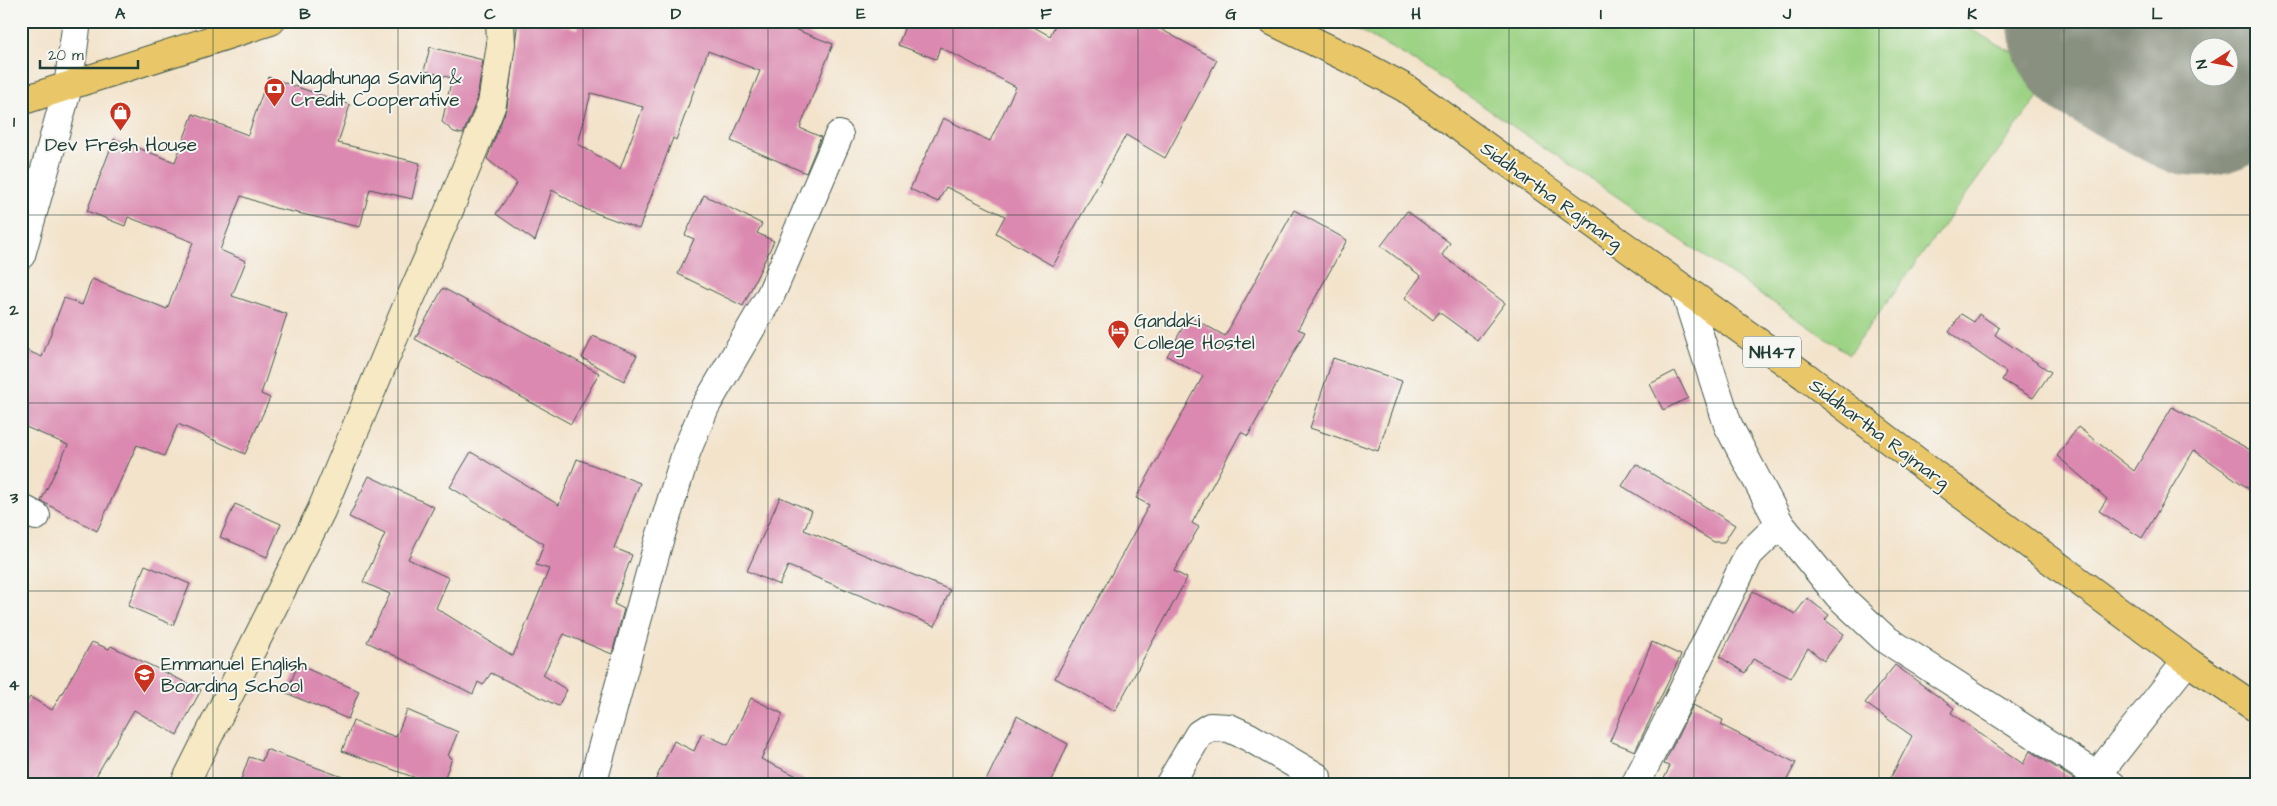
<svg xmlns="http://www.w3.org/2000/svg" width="2277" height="806" font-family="'Architects Daughter',sans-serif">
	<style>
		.green { fill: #9dd385; stroke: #5e885c }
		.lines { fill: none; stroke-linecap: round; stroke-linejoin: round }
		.runway { stroke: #899080; stroke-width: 220 }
		.building { fill: #db89b0; fill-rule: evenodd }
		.minor-casing { stroke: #3f564b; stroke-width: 30 }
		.secondary-casing { stroke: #3f564b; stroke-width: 30 }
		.trunk-casing { stroke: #3f564b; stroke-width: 30 }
		.minor { stroke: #fff; stroke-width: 28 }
		.secondary { stroke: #f6e9c3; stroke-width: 28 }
		.trunk { stroke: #e9c769; stroke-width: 28 }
		.grid { fill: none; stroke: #1f3d34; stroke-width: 1; stroke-opacity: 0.55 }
		.labels { text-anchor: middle; stroke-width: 4; stroke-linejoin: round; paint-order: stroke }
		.shield { fill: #f6f6f2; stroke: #60746d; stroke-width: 1 }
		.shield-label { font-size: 18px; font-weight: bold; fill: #1f3d34 }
		.poi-label { font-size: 19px; fill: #1f3d34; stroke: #f6f6f2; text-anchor: start }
		.street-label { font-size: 19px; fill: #1f3d34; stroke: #f6f6f2 }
		.neatline { fill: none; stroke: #1f3d34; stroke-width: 2 }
		.grid-label { font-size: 16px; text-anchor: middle; font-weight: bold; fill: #1f3d34 }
	</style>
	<rect width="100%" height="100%" fill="#f6f6f2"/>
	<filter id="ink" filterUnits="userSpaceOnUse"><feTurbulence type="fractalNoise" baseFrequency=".02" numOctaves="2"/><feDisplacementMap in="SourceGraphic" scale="10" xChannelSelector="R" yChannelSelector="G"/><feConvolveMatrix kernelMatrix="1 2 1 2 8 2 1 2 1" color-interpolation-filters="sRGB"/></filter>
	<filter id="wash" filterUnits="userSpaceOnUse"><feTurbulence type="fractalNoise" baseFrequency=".0096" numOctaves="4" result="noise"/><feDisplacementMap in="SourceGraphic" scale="20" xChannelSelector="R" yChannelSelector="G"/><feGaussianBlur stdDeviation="1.12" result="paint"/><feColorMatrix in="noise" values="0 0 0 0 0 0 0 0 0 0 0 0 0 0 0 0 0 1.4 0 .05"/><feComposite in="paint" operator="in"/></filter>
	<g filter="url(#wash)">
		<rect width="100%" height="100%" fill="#f3e3cb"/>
		<polygon class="green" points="1343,21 1955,21 2054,75 1849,354 1427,68"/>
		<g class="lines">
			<polyline class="runway" points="2118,21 2200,66"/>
		</g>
		<g id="blocks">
			<g class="building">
				<path d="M518 21H541L578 29 580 21H773L833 44 800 128 821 137 806 173 731 141 760 71 708 51 676 140 673 138 639 229 585 209 552 190 535 241 496 214 517 183 487 159 507 107ZM591 93 643 107 620 169 578 144Z"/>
				<polygon points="889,21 1023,21 1050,36 1057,21 1146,21 1217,60 1165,158 1126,135 1053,266 996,233 1005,216 946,187 938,202 910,189 943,118 990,141 1016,87 940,47 936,59 898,45 904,29"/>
				<polygon points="430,47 483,60 477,100 463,134 454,132 442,122 452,78 424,71"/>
				<polygon points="268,77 350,105 338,143 420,163 412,199 370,189 360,227 275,208 241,196 220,250 246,261 232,296 287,314 261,394 270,398 245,454 178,424 164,456 137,445 97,531 41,501 68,445 21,425 21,348 42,357 64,298 82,305 92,279 167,309 193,242 128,217 125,226 87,211 114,139 175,162 193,114 248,135"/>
				<polygon points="704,195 762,224 757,233 774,241 743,306 678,274 694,239 685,235"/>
				<polygon points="1294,210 1347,240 1298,329 1305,332 1248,436 1241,432 1192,523 1199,527 1174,571 1187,578 1115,711 1055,678 1149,505 1136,498 1203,376 1167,356 1189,316 1225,336"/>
				<polygon points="1407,211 1450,243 1442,255 1505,303 1477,340 1439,312 1433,320 1405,298 1421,276 1381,246"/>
				<polygon points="443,288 599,373 571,424 415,339"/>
				<polygon points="1961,314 1974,322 1979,314 1999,328 1995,335 2051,372 2033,398 2002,380 2006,372 1949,332"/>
				<polygon points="593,336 637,355 624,381 582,358"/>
				<polygon points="1333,358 1402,381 1378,451 1310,428"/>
				<polygon points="1675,371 1688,398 1663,410 1650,384"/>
				<polygon points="2172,407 2256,453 2256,494 2194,450 2142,538 2099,511 2107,499 2057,456 2078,427 2134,471"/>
				<polygon points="471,452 559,505 577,459 640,483 614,548 632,555 614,604 624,609 612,654 564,634 543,675 567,690 558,706 491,673 483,685 478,682 473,694 367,642 390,594 363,582 385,534 349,517 369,476 434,507 408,559 449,578 436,608 513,656 549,569 536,565 544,544 450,487"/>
				<polygon points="1636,464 1735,525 1724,542 1714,542 1622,486"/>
				<polygon points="780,497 812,511 804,530 950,590 935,626 788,566 779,585 747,571"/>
				<polygon points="235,504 281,524 267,557 220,537"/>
				<polygon points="145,565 190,584 173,625 128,606"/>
				<polygon points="1753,591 1795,614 1807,598 1829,615 1825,620 1844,634 1824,661 1808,648 1791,678 1753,659 1745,673 1720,657"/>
				<polygon points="92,642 109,649 111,646 201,690 177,735 134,710 91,785 21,785 21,711 30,697 52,710"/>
				<polygon points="1652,642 1681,655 1635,751 1610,741"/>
				<polygon points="298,665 359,691 348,719 286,693"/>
				<polygon points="1895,665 1954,708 1951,713 2023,764 2030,751 2083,785 1887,785 1912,736 1865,703"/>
				<polygon points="751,698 783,714 761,759 816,785 653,785 674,741 694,751 702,733 728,745"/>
				<polygon points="1693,705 1723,720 1721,725 1796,763 1784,785 1661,785 1670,766 1664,764"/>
				<polygon points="407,710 458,732 448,756 452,758 442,785 435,785 342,751 353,721 396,737"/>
				<polygon points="1017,716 1068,744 1050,785 984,785"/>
				<polygon points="266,749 356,782 355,785 239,785 249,757 262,761"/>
			</g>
		</g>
	</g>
	<g filter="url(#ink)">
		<use href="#blocks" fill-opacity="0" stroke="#3f564b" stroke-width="1"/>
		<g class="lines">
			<defs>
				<g id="minor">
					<polyline points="21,255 68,87 77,21"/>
					<polyline points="1685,291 1728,425 1780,524 1838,595 1884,638 2112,785"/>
					<polyline points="21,508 36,516"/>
					<polyline points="2097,775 2187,661"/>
					<polyline points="592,785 658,544 687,450 705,407 771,294 839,135"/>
					<polyline points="1169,785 1199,734 1210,727 1229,728 1249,737 1317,777 1317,785"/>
					<polyline points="1635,785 1671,715 1749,554 1780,524"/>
				</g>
				<polyline id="secondary" points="184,785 321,511 407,306 448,213 492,104 501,44 500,21"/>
				<g id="trunk">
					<polyline points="1272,21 1364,66 1405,88 1805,376 1931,472 2187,661 2256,708"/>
					<polyline points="21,101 271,21"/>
				</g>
			</defs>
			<use href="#minor" class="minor-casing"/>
			<use href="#secondary" class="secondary-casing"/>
			<use href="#trunk" class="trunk-casing"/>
			<use href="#minor" class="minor"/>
			<use href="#secondary" class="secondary"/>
			<use href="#trunk" class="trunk"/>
		</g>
	</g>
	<path class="grid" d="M213 21V785M398 21V785M583 21V785M768 21V785M953 21V785M1138 21V785M1324 21V785M1509 21V785M1694 21V785M1879 21V785M2064 21V785M21 215H2256M21 403H2256M21 591H2256"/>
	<defs>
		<symbol id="bank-pin" viewBox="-11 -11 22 30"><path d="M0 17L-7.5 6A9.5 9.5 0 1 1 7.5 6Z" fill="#c8321e" stroke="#f6f6f2"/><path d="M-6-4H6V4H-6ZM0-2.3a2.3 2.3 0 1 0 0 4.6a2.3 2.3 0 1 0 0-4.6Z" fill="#fff"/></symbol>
		<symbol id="shop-pin" viewBox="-11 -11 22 30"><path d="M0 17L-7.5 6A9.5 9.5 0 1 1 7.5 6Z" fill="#c8321e" stroke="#f6f6f2"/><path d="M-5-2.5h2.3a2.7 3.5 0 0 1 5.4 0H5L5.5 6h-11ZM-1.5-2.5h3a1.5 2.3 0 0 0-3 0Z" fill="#fff"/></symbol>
		<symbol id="hotel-pin" viewBox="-11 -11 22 30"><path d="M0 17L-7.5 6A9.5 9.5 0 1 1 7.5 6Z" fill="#c8321e" stroke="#f6f6f2"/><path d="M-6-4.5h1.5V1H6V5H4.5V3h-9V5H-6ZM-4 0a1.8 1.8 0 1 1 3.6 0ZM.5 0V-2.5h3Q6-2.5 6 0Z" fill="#fff"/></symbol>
		<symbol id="school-pin" viewBox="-11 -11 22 30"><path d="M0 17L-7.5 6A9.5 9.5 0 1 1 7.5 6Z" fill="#c8321e" stroke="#f6f6f2"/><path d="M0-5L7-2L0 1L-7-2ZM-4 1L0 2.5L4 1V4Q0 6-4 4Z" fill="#fff"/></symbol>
	</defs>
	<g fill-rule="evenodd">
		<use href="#bank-pin" x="262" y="76" width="25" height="34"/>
		<use href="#shop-pin" x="108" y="100" width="25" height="34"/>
		<use href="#hotel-pin" x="1106" y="318" width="25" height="34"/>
		<use href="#school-pin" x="132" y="662" width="25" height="34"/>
	</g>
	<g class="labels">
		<rect class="shield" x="1743" y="336.5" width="58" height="31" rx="4"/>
		<g class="shield-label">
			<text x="1772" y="358">NH47</text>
		</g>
		<g class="poi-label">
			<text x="291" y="84">Nagdhunga Saving &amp;<tspan x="291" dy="22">Credit Cooperative</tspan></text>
			<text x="121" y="151" text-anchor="middle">Dev Fresh House</text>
			<text x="1134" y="327">Gandaki<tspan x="1134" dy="22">College Hostel</tspan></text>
			<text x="161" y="670">Emmanuel English<tspan x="161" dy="22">Boarding School</tspan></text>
		</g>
		<g class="street-label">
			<text transform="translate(1552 195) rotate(36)" y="7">Siddhartha Rajmarg</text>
			<text transform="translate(1880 433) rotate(37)" y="7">Siddhartha Rajmarg</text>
		</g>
	</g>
	<rect width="2277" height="806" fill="none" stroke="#f6f6f2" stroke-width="55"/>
	<g transform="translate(2214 62) rotate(259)"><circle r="24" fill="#f6f6f2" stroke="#a0aca6"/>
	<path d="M0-4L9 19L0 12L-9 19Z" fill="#c8321e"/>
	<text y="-8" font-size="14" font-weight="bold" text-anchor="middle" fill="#1f3d34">N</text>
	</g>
	<path d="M40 60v8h98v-8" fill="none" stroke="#1f3d34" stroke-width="2.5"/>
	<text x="48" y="60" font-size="15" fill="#1f3d34" stroke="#f6f6f2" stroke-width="4" paint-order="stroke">20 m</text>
	<rect x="28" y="28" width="2222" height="750" class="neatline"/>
	<g class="grid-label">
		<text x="120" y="19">A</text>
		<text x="305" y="19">B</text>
		<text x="490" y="19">C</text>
		<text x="676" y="19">D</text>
		<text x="861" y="19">E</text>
		<text x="1046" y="19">F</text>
		<text x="1231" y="19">G</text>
		<text x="1416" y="19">H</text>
		<text x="1601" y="19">I</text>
		<text x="1787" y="19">J</text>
		<text x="1972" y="19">K</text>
		<text x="2157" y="19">L</text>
		<text x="14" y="127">1</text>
		<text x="14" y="315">2</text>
		<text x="14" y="503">3</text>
		<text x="14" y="690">4</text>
	</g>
</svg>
